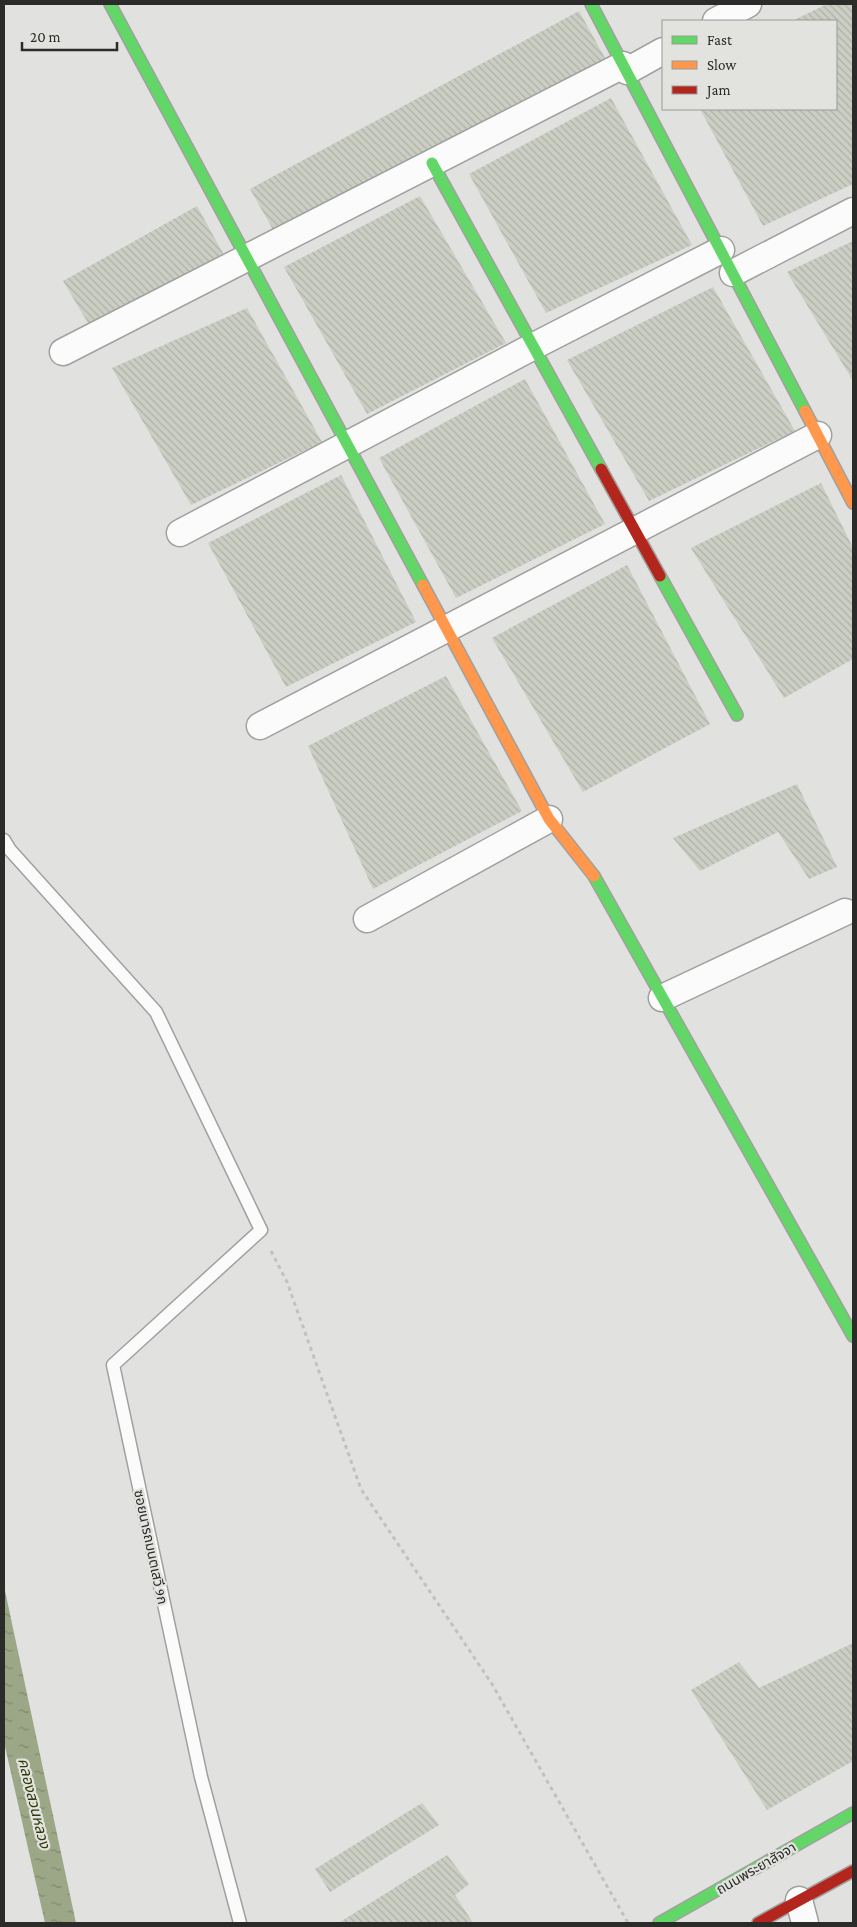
<svg xmlns="http://www.w3.org/2000/svg" width="857" height="1927" font-family="'Crimson Pro','Noto Sans Thai',serif">
	<style>
		.water { fill: url(#water-ripples) }
		.building { fill: url(#building-back-hatch) }
		.lines { fill: none; stroke-linecap: round; stroke-linejoin: round }
		.lane-casing { stroke: #a0a19f; stroke-width: 15 }
		.street-casing { stroke: #a0a19f; stroke-width: 29 }
		.fast-casing { stroke: #a0a19f; stroke-width: 14 }
		.slow-casing { stroke: #a0a19f; stroke-width: 14 }
		.jam-casing { stroke: #a0a19f; stroke-width: 14 }
		.path { stroke: #c0c1c0; stroke-width: 3; stroke-dasharray: 4 4; stroke-linecap: butt }
		.lane { stroke: #fafbfa; stroke-width: 12 }
		.street { stroke: #fafbfa; stroke-width: 26 }
		.fast { stroke: #63d668; stroke-width: 11 }
		.slow { stroke: #ff974d; stroke-width: 11 }
		.jam { stroke: #b3261e; stroke-width: 11 }
		.labels { text-anchor: middle; stroke-width: 4.5; stroke-linejoin: round; paint-order: stroke }
		.street-label { font-size: 14px; fill: #2b2b2a; stroke: #e2e3df }
		.water-label { font-size: 15px; font-style: italic; fill: #2d3b05; stroke: #e2e3df }
	</style>
	<defs>
		<pattern id="water-ripples" width="26" height="14" patternUnits="userSpaceOnUse" patternTransform="scale(1.25)"><rect width="26" height="14" fill="#9ca788"/><path d="M2 4q2-2 4 0t4 0M15 11q2-2 4 0t4 0" fill="none" stroke="#7f886f"/></pattern>
		<pattern id="building-back-hatch" width="6" height="6" patternUnits="userSpaceOnUse" patternTransform="scale(1.25)"><rect width="6" height="6" fill="#cacec3"/><path d="M-1 5l2 2M0 0l6 6M5-1l2 2" fill="none" stroke="#aeb1a8"/></pattern>
	</defs>
	<rect width="100%" height="100%" fill="#e1e2e0"/>
	<polygon class="water" points="4,1586 76,1923 45,1923 4,1742"/>
	<g class="building">
		<polygon points="827,4 853,4 853,184 763,226 700,109 836,109 836,21 792,21"/>
		<polygon points="579,11 605,58 276,235 250,189"/>
		<polygon points="611,98 692,245 546,313 469,174"/>
		<polygon points="420,196 506,343 367,414 284,267"/>
		<polygon points="197,206 224,255 88,323 63,281"/>
		<polygon points="853,241 853,381 787,272"/>
		<polygon points="713,287 795,431 649,501 567,360"/>
		<polygon points="247,308 322,442 191,505 112,368"/>
		<polygon points="525,379 605,524 456,598 379,458"/>
		<polygon points="341,475 416,622 286,687 208,543"/>
		<polygon points="821,483 853,548 853,659 784,698 691,548"/>
		<polygon points="627,565 710,724 583,792 492,638"/>
		<polygon points="446,676 522,811 373,889 308,746"/>
		<polygon points="797,784 837,867 809,879 778,832 700,871 673,838"/>
		<polygon points="853,1643 853,1761 767,1810 691,1690 739,1662 759,1688"/>
		<polygon points="422,1803 439,1825 330,1892 315,1869"/>
		<polygon points="447,1855 469,1884 455,1895 473,1923 341,1923 340,1922"/>
	</g>
	<g class="lines">
		<defs>
			<polyline id="lane" points="4,840 10,850 156,1012 261,1230 113,1365 201,1777 240,1923"/>
			<g id="street">
				<polyline points="716,21 748,4"/>
				<polyline points="627,71 663,51"/>
				<polyline points="733,273 853,211"/>
				<polyline points="63,352 623,65"/>
				<polyline points="180,533 534,346 721,250"/>
				<polyline points="260,726 818,435"/>
				<polyline points="367,919 549,819"/>
				<polyline points="662,998 845,912"/>
				<polyline points="799,1900 805,1923"/>
			</g>
			<g id="fast">
				<polyline points="110,4 423,585"/>
				<polyline points="591,4 805,411"/>
				<polyline points="432,163 601,469"/>
				<polyline points="660,576 737,715"/>
				<polyline points="594,876 853,1336"/>
				<polyline points="659,1923 853,1813"/>
			</g>
			<g id="slow">
				<polyline points="805,411 853,503"/>
				<polyline points="423,585 549,819 594,876"/>
			</g>
			<g id="jam">
				<polyline points="601,469 660,576"/>
				<polyline points="758,1923 853,1871"/>
			</g>
		</defs>
		<use href="#lane" class="lane-casing"/>
		<use href="#street" class="street-casing"/>
		<use href="#fast" class="fast-casing"/>
		<use href="#slow" class="slow-casing"/>
		<use href="#jam" class="jam-casing"/>
		<polyline class="path" points="271,1251 287,1282 361,1489 492,1684 628,1923"/>
		<use href="#lane" class="lane"/>
		<use href="#street" class="street"/>
		<use href="#fast" class="fast"/>
		<use href="#slow" class="slow"/>
		<use href="#jam" class="jam"/>
	</g>
	<g class="labels">
		<g class="street-label">
			<text transform="translate(151 1547) rotate(78)" y="5">ซอยนารถมนตเสวี 9ก</text>
			<text transform="translate(756 1868) rotate(-30)" y="5">ถนนพระยาสัจจา</text>
		</g>
		<g class="water-label">
			<text transform="translate(34 1803) rotate(76)" y="5">คลองสวนหลวง</text>
		</g>
	</g>
	<rect width="857" height="1927" fill="none" stroke="#2b2b2a" stroke-width="10"/>
	<rect x="662" y="20" width="175" height="90" fill="#e2e3df" stroke="#999997"/>
	<rect x="672" y="36" width="25" height="8" fill="#63d668" stroke="#999997"/>
	<text x="707" y="45" font-size="15" fill="#2b2b2a">Fast</text>
	<rect x="672" y="61" width="25" height="8" fill="#ff974d" stroke="#999997"/>
	<text x="707" y="70" font-size="15" fill="#2b2b2a">Slow</text>
	<rect x="672" y="86" width="25" height="8" fill="#b3261e" stroke="#999997"/>
	<text x="707" y="95" font-size="15" fill="#2b2b2a">Jam</text>
	<path d="M22 42v8h95v-8" fill="none" stroke="#2b2b2a" stroke-width="2.5"/>
	<text x="30" y="42" font-size="15" fill="#2b2b2a" stroke="#e2e3df" stroke-width="4" paint-order="stroke">20 m</text>
</svg>
